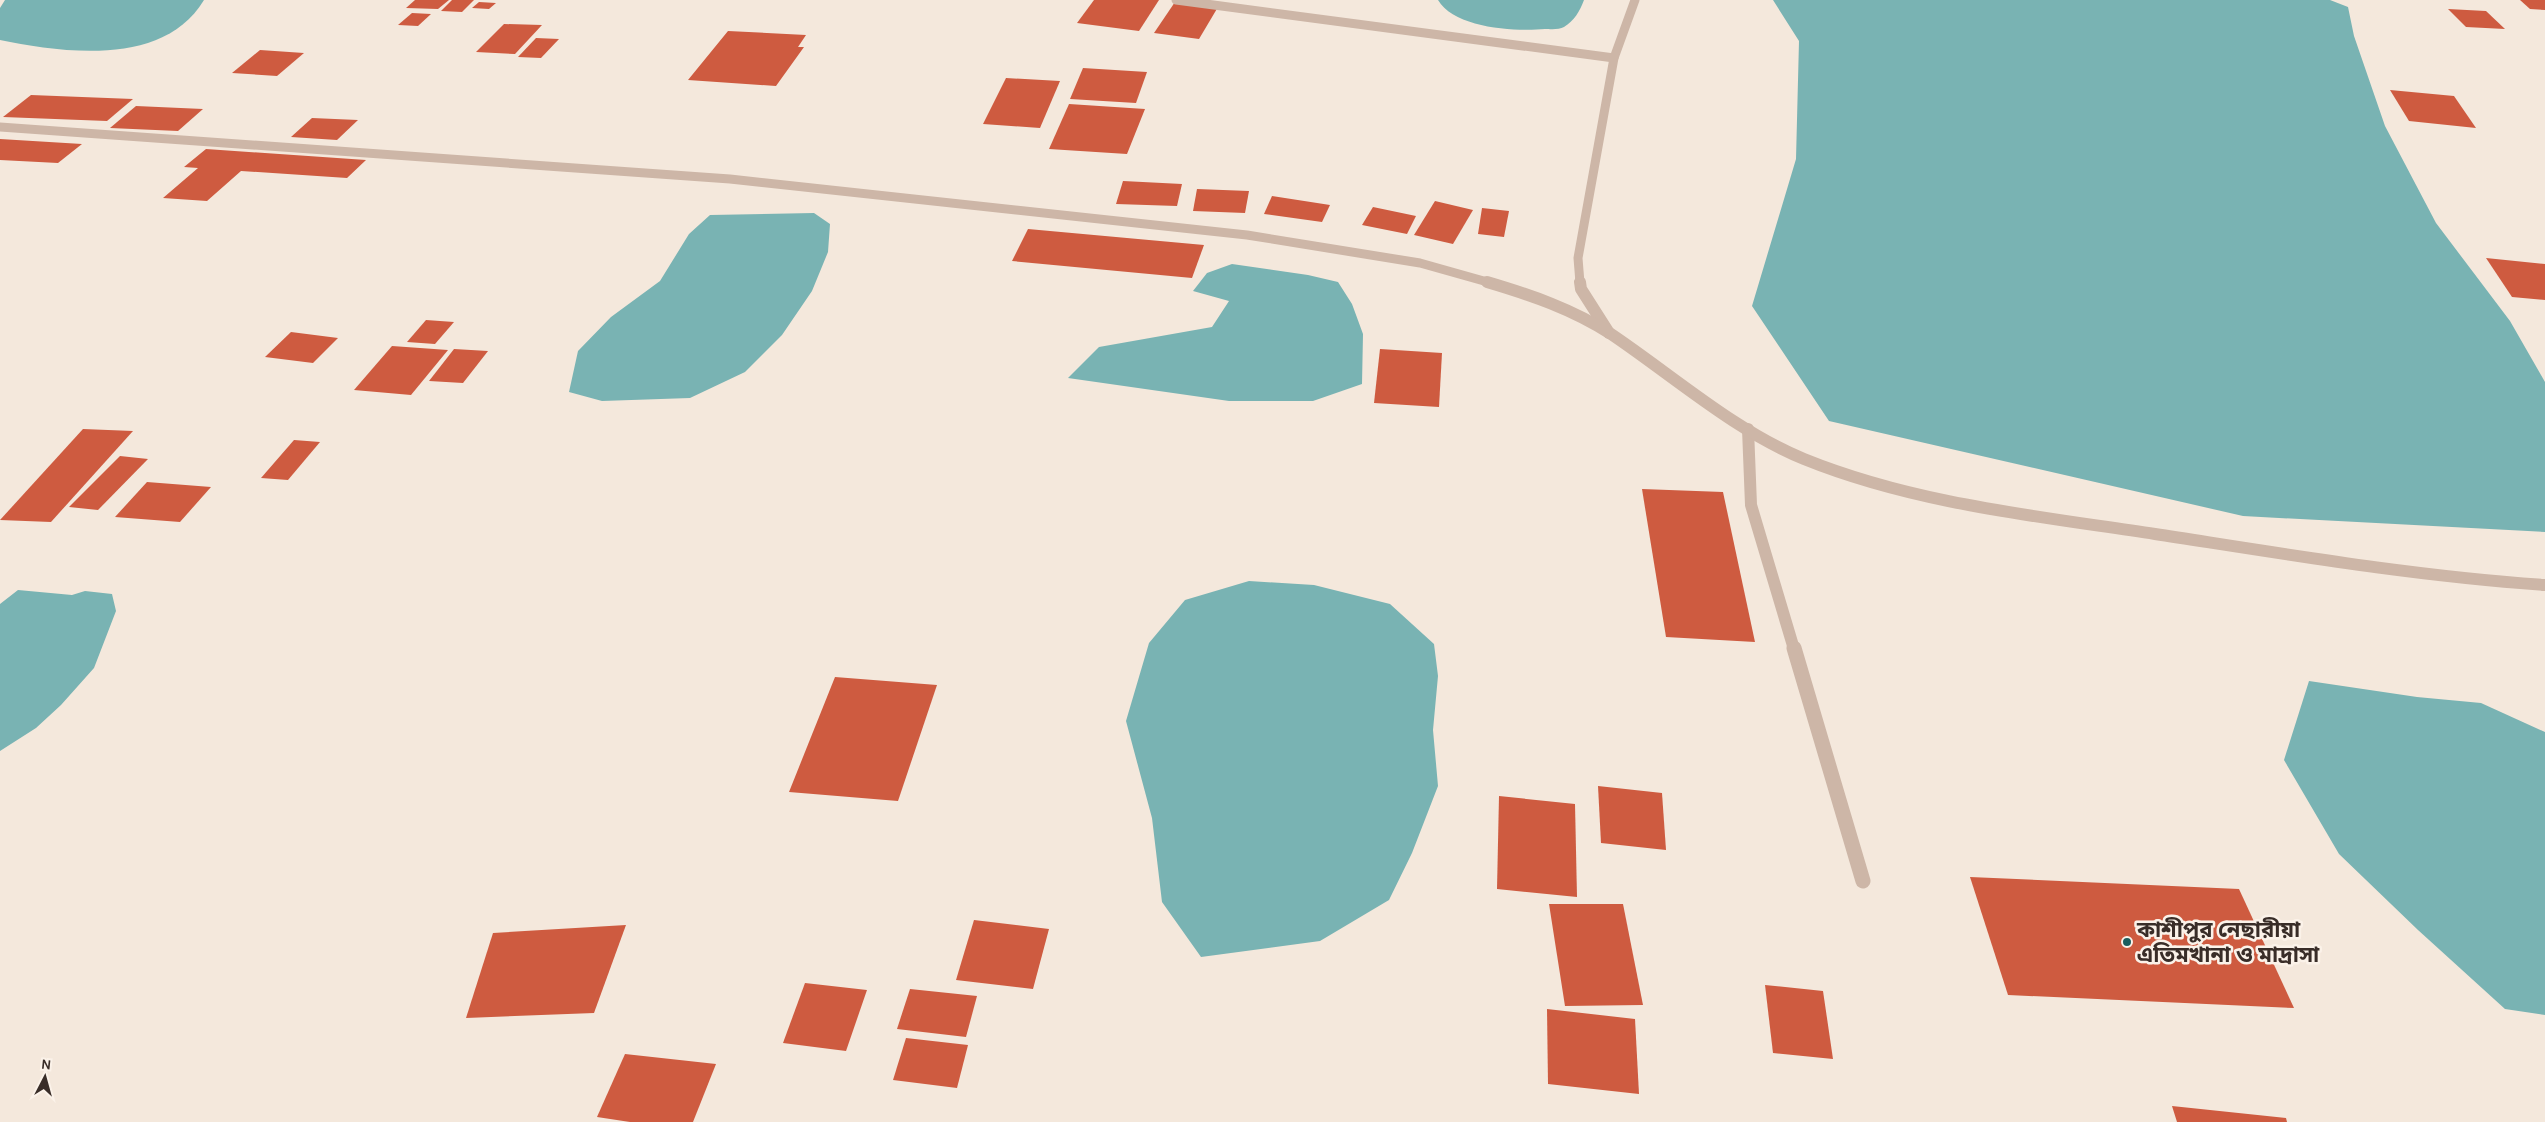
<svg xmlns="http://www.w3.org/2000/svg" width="2545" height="1122" font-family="Karla,'Noto Sans Bengali',sans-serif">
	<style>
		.water { fill: #79b3b3 }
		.building { fill: #ce5b40 }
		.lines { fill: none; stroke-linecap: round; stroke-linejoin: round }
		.service-far1 { stroke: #cdb6a7; stroke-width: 12 }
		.service { stroke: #cdb6a7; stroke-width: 15 }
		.minor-far1 { stroke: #cdb6a7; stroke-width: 9 }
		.minor { stroke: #cdb6a7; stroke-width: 12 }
		.tertiary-far1 { stroke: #cdb6a7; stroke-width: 9 }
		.tertiary { stroke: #cdb6a7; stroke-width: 12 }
		.poi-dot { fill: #1a5d5e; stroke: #fbf2e9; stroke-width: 2 }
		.labels { text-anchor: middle; stroke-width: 5; stroke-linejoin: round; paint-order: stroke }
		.near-poi-label { font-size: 22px; font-weight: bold; fill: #392d28; stroke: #fbf2e9; text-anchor: start }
	</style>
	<rect width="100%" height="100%" fill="#f4e8dc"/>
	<g class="water">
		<path d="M5 0H204C164 67 64 53 0 40V8Z"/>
		<path d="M1438 0H1584C1580 11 1574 21 1564 27 1559 30 1550 29 1545 29 1515 32 1454 28 1438 0Z"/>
		<polygon points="1773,0 2330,0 2348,7 2354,36 2385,126 2436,223 2510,321 2545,382 2545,532 2243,516 1829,421 1752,306 1796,159 1799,41"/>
		<polygon points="814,213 830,224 828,252 812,291 782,335 745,372 690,398 602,401 569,392 578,351 611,317 660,281 689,234 710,215"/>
		<polygon points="1232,264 1308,275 1338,282 1352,304 1363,334 1362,384 1313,401 1229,401 1068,378 1099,347 1212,327 1229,301 1193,291 1207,273"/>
		<polygon points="1249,581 1314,585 1390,604 1434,644 1438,676 1433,730 1438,786 1412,853 1389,900 1320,941 1201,957 1162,902 1152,818 1126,721 1149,643 1185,600"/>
		<polygon points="18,590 72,595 85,591 112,594 116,611 94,668 61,705 36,728 0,751 0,604"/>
		<polygon points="2309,681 2417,697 2481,703 2545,732 2545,1015 2505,1009 2418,930 2339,854 2284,760"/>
	</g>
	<g class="building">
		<polygon points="415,0 449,0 438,9 406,8"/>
		<polygon points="452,0 474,0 462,12 441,11"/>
		<polygon points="1094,0 1159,0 1139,31 1077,23"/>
		<polygon points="2520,0 2545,0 2545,10 2530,9"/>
		<polygon points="479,2 496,3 489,9 472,8"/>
		<polygon points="1175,2 1218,7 1199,39 1154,33"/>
		<polygon points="2448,9 2486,11 2505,29 2466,27"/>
		<polygon points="412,13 431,14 418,26 398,25"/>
		<polygon points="504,24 542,25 515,54 476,52"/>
		<polygon points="728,31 806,35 798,47 804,47 776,86 688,80"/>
		<polygon points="536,38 559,39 541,58 518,57"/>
		<polygon points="260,50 304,53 277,76 232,73"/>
		<polygon points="1083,68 1147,72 1136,103 1070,99"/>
		<polygon points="1006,78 1060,81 1040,128 983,124"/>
		<polygon points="2390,90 2454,96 2476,128 2409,121"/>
		<polygon points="31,95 133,99 107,121 3,117"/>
		<polygon points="1069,104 1145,109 1127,154 1049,149"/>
		<polygon points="136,106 203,109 178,131 110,128"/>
		<polygon points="312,118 358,120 337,140 291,137"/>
		<polygon points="0,139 82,144 58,163 0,160"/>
		<polygon points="206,149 366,160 347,178 241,171 207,201 163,198 198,168 184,167"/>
		<polygon points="1123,181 1182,184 1177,206 1116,204"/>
		<polygon points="1197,189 1249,191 1245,213 1193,211"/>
		<polygon points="1272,196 1330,205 1322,222 1264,214"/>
		<polygon points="1435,201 1473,210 1453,244 1414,235"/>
		<polygon points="1373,207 1416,216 1407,234 1362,225"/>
		<polygon points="1482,208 1509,211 1504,237 1478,234"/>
		<polygon points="1028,229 1204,245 1192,278 1012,261"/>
		<polygon points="2486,258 2545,264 2545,300 2512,297"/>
		<polygon points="426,320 454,322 435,344 407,342"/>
		<polygon points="291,332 338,338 313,363 265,357"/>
		<polygon points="392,346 448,350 411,395 354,390"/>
		<polygon points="454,349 488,351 463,383 429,381"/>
		<polygon points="1380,349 1442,353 1439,407 1374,403"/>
		<polygon points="83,429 133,431 51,522 0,520"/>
		<polygon points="294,440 320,442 288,480 261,478"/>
		<polygon points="120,456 148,459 98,510 69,507"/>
		<polygon points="147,482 211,487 180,522 115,517"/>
		<polygon points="1642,489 1723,492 1755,642 1666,637"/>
		<polygon points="835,677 937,685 898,801 789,792"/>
		<polygon points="1598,786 1662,793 1666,850 1601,843"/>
		<polygon points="1499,796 1575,804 1577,897 1497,889"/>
		<polygon points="1970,877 2239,889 2294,1008 2008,995"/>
		<polygon points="1549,904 1623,904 1643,1005 1565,1006"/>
		<polygon points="974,920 1049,929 1033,989 956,980"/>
		<polygon points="626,925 594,1013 466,1018 493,933"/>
		<polygon points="805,983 867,990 846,1051 783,1043"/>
		<polygon points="1765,985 1823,991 1833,1059 1773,1053"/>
		<polygon points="910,989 977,996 966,1037 897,1029"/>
		<polygon points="1547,1009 1635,1019 1639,1094 1548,1084"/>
		<polygon points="906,1038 968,1045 957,1088 893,1080"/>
		<polygon points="625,1054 716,1064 693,1122 630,1122 597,1117"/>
		<polygon points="2172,1106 2286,1118 2287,1122 2177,1122"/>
	</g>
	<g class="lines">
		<polyline class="service-far1" points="1748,429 1751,505 1794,649"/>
		<polyline class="service" points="1794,648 1863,881"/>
		<g class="minor-far1">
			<polyline points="1176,0 1614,58"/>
			<polyline points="1580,283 1578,258 1614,58 1635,0"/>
		</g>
		<polyline class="minor" points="1580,282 1581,289 1609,333"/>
		<polyline class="tertiary-far1" points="0,127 730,179 1247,235 1420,263 1491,283"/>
		<path class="tertiary" d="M1487 282C1531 295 1572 309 1611 334 1672 375 1735 431 1804 459 1915 504 2037 516 2155 534 2285 554 2414 576 2545 585"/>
	</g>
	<circle class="poi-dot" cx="2127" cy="942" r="5"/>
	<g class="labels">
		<g class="near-poi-label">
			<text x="2137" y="937">কাশীপুর নেছারীয়া<tspan x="2137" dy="25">এতিমখানা ও মাদ্রাসা</tspan></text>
		</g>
	</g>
	<g transform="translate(45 1077) rotate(6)" stroke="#fbf2e9" stroke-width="4" paint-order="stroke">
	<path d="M0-4L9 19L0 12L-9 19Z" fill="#392d28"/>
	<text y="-8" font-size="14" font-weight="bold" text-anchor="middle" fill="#392d28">N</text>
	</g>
</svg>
